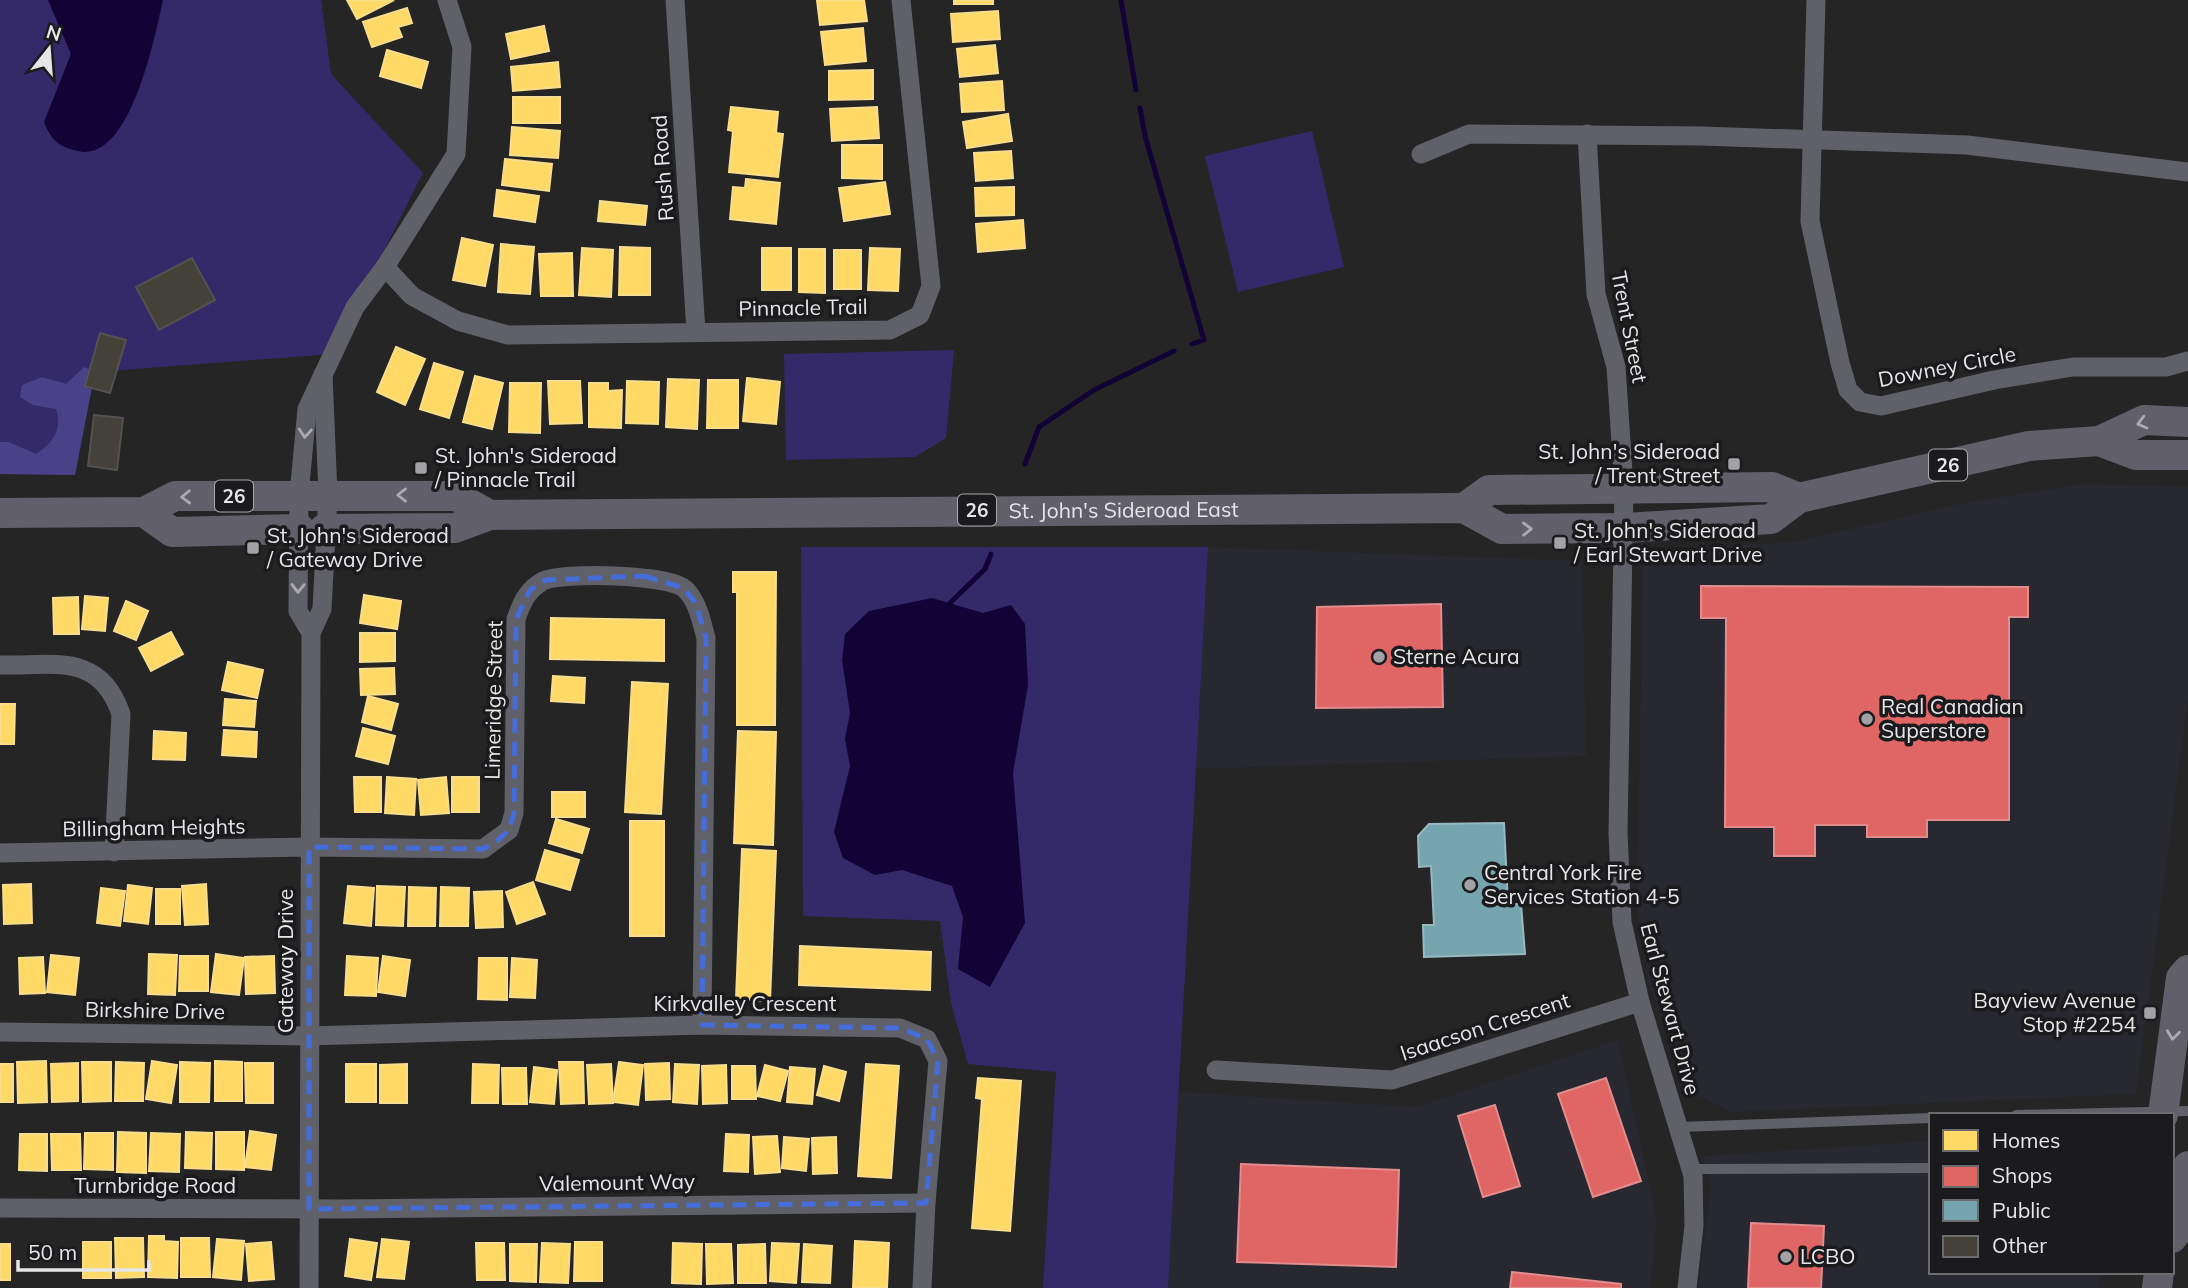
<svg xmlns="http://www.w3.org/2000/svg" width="2188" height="1288" font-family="Mulish,sans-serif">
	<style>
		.built { fill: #282830 }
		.green { fill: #342a69 }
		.forest { fill: #4a4288 }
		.water { fill: #110335 }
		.homes { fill: #ffd966; stroke: #f8dd8d; stroke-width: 2 }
		.shops { fill: #e06666; stroke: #e28c8d; stroke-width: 2 }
		.public { fill: #76a5af; stroke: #98b8c0; stroke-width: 2 }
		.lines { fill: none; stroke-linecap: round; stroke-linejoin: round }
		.stream { stroke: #110335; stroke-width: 5 }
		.building { fill: #444138; stroke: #535252; stroke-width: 2 }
		.lane { stroke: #606069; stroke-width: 10 }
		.street { stroke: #606069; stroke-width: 19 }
		.primary { stroke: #61606a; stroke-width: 30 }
		.oneway { stroke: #aaaaaf }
		.marked { fill: none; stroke: #456cdb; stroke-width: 5; stroke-dasharray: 14 9; stroke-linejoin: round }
		.poi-dot { fill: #a2a2a4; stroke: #1b1b1d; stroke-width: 2.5 }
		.labels { text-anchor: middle; stroke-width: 7; stroke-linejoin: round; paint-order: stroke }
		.shield { fill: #1b1b1d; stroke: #a9a9ab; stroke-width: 2 }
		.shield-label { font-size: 19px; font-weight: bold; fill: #e6e6e8 }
		.street-label { font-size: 21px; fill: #e6e6e8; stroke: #1b1b1d }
		.poi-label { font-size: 21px; fill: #e6e6e8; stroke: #1b1b1d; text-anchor: start }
	</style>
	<rect width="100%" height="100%" fill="#252526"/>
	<g class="built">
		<polygon points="2082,484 2188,487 2188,700 2136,1094 1732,1112 1692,1093 1649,985 1637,905 1643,566 1663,550 1794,542 1964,503"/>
		<polygon points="1208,547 1582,561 1586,756 1196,769"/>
		<polygon points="1618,1040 1657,1220 1650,1288 1168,1288 1179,1092 1417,1107"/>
		<polygon points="1931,1141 1931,1272 2100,1272 2098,1288 1698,1288 1711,1184 1703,1156"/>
	</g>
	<g class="green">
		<polygon points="0,0 321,0 331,74 423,173 332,354 95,372 75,475 0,474"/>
		<polygon points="1312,131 1344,267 1238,292 1205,156"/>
		<polygon points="954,350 946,438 915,457 786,460 784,354"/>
		<polygon points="801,547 1208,547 1168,1288 1043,1288 1056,1072 968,1064 951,1003 940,921 803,916"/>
	</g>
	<path class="forest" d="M84 367 95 372 75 475 0 474V442H9L36 454C53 443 63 429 56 409L33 405 20 397 22 385 42 377 66 384Z"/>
	<g class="water">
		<path d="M48 0H163C155 36 130 164 78 151 59 147 51 140 44 122L71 54Z"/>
		<polygon points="932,598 983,613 1011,605 1025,624 1028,685 1013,773 1025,923 990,987 958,969 963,917 952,886 902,870 875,875 843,858 834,832 850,766 845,739 850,713 842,660 845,634 869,611"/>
	</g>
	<g class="homes">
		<polygon points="347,0 394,0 357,19"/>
		<polygon points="817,0 864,0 867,21 820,25"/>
		<rect x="954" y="0" width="39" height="4"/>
		<polygon points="407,8 412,23 398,27 402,37 372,47 363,22"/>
		<polygon points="998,11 1000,39 953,42 951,14"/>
		<polygon points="544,26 549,51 511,59 506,34"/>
		<polygon points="863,28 866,61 825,65 821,32"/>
		<polygon points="995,45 998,73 960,77 957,49"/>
		<polygon points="387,50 428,62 421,88 380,76"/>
		<polygon points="558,62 560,87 513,91 511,67"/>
		<polygon points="873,70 873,99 829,100 829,71"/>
		<polygon points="1002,81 1004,110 962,112 960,84"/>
		<rect x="513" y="97" width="47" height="26"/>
		<polygon points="731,107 778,112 776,133 783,134 778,177 729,172 733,131 728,130"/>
		<polygon points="877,107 879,138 832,141 830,109"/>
		<polygon points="1008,114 1012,141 967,148 963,122"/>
		<polygon points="512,127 560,131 558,158 510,155"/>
		<polygon points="842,145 882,145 882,179 842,178"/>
		<polygon points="1011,151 1013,178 976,181 974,153"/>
		<polygon points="505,159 552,164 549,191 502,185"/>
		<polygon points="746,179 780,183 776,224 730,219 733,187 745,188"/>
		<polygon points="885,182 890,214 844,221 839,188"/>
		<polygon points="1014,187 1014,215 976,216 975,188"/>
		<polygon points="497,190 539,196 535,222 494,216"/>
		<polygon points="600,201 647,206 645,225 598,221"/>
		<polygon points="1023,220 1025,248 978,252 976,224"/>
		<polygon points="462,238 493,245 485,286 453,280"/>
		<polygon points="501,244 534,247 530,294 498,292"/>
		<polygon points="620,247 650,248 650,295 619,295"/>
		<polygon points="582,248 613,250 611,297 579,295"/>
		<rect x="762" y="248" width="29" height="42"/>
		<polygon points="870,248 900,249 898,291 868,290"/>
		<polygon points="799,249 825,249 825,293 799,292"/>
		<rect x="834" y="250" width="27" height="39"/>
		<polygon points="572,253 573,296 541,296 539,254"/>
		<polygon points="396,347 425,359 405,405 377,392"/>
		<polygon points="434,363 463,372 449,418 420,409"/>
		<polygon points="475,376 503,383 492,429 463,422"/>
		<polygon points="747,378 780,382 776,424 743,421"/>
		<polygon points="668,379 699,380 697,429 666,427"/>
		<polygon points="708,380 738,380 738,428 707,428"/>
		<polygon points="548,381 580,381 582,423 550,424"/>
		<polygon points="627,381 659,382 658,424 626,423"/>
		<polygon points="510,383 541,383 540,433 509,432"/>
		<polygon points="589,383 608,383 608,391 622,390 621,428 589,427"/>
		<polygon points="733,572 776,572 775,725 737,725 737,592 733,592"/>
		<polygon points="364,595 401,601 397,629 360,623"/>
		<polygon points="85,596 108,598 105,631 82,629"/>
		<polygon points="78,597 79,634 54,634 53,598"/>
		<polygon points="126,601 148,611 136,640 114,631"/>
		<polygon points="551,618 664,620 664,661 550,659"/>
		<polygon points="171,632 183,654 151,671 139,648"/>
		<polygon points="360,633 395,633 395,661 360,662"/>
		<polygon points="228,662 263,670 257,698 222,690"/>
		<polygon points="394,668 395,694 361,695 360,669"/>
		<polygon points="553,676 585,678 584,703 551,701"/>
		<polygon points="632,682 668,684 661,814 625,812"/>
		<polygon points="368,696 398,704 391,730 362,722"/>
		<polygon points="225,699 256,701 254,727 223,725"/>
		<polygon points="0,704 15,704 14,744 0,744"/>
		<polygon points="363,728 395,736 388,764 356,756"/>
		<polygon points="224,730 257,732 256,757 222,755"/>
		<polygon points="154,731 186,733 185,760 153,759"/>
		<polygon points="738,731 776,732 773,845 734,843"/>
		<polygon points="354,777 381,777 381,812 355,812"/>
		<polygon points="387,777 416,779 414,815 385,813"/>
		<polygon points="446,777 449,813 421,815 418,780"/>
		<rect x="452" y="777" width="27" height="35"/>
		<rect x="552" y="792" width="33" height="25"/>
		<polygon points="556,819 589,829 582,853 549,843"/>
		<rect x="630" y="821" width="34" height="115"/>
		<polygon points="742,849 776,851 770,1001 736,999"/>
		<polygon points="545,850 579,860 570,890 536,880"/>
		<polygon points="533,882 545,914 517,924 506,892"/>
		<polygon points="31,884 32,923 4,924 3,885"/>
		<polygon points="206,884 208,924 185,925 182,886"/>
		<polygon points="128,885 152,888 148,924 124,921"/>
		<polygon points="348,886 374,888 371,926 344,923"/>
		<polygon points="377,886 405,887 403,926 376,925"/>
		<polygon points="409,887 436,888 435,926 408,926"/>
		<polygon points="441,887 469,888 468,926 440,926"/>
		<polygon points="101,888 125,891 120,926 97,923"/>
		<rect x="156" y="889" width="24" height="35"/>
		<polygon points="502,891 503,927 476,928 474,892"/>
		<polygon points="800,946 931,952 930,990 799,985"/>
		<polygon points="149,954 177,955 175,995 148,994"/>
		<polygon points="216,954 244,958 239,995 211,992"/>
		<polygon points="51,955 79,958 75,995 47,992"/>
		<polygon points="180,956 208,956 208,991 179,991"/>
		<polygon points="274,956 275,993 246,994 245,957"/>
		<polygon points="347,956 378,958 376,996 345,995"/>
		<polygon points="383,956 410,960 405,996 378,992"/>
		<polygon points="43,957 45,993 20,994 19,958"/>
		<polygon points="479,958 507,958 507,1000 478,999"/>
		<polygon points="512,958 537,960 535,998 510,997"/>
		<polygon points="46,1061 47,1102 18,1103 17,1062"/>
		<polygon points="152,1061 177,1065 171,1103 146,1099"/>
		<polygon points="215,1061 242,1062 242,1101 215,1101"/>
		<polygon points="82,1062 111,1062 111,1101 83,1102"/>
		<polygon points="116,1062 144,1063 143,1101 115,1101"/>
		<polygon points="180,1062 210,1063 209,1102 180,1102"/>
		<polygon points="559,1062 583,1062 584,1103 561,1104"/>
		<polygon points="619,1062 643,1065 638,1105 613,1102"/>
		<polygon points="78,1063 78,1101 52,1102 51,1064"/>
		<polygon points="245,1063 273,1063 273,1103 246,1103"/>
		<polygon points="669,1063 670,1099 646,1100 645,1064"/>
		<rect x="0" y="1064" width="13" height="38"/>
		<rect x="346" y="1064" width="30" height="38"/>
		<polygon points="407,1064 407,1103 380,1103 380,1065"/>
		<polygon points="473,1064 499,1065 498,1103 472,1103"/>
		<polygon points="611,1064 613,1103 589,1104 587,1065"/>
		<polygon points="675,1064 699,1065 697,1104 673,1102"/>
		<polygon points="866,1064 899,1066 891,1178 858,1176"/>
		<polygon points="726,1065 727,1103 703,1104 702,1066"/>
		<polygon points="765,1065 788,1071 780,1101 757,1096"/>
		<polygon points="732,1066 755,1066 756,1099 732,1099"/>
		<polygon points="824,1066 846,1072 839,1101 817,1095"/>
		<polygon points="534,1067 557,1070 554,1104 530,1102"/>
		<polygon points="790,1067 815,1069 812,1104 787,1102"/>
		<polygon points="502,1068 526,1068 527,1104 503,1104"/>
		<polygon points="978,1078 1021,1081 1010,1231 972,1228 982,1099 976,1098"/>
		<polygon points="250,1131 276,1135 271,1170 245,1167"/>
		<polygon points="118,1132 146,1133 146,1173 117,1172"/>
		<polygon points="186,1132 212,1133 211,1169 185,1168"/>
		<polygon points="216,1132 244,1132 244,1170 216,1169"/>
		<polygon points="85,1133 113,1133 113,1170 84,1169"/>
		<polygon points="151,1133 180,1134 179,1172 149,1171"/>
		<polygon points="20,1134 47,1134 47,1171 19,1170"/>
		<polygon points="51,1134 80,1134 81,1170 52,1170"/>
		<polygon points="726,1134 749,1135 748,1172 724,1171"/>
		<polygon points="777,1136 780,1172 755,1174 753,1137"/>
		<polygon points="784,1137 809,1139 806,1171 782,1168"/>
		<polygon points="836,1137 837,1173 813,1174 812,1138"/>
		<polygon points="149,1236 164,1236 164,1241 178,1242 177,1278 148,1277"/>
		<polygon points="115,1238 143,1238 144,1277 116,1278"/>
		<polygon points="181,1238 209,1238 210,1277 181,1277"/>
		<polygon points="217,1239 244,1241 241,1280 213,1277"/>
		<polygon points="350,1239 377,1243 371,1280 345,1276"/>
		<polygon points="382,1239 409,1242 404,1279 377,1277"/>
		<polygon points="855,1241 889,1243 887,1288 853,1288"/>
		<rect x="83" y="1242" width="28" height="36"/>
		<polygon points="271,1242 274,1279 249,1281 246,1244"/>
		<polygon points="575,1242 602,1242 602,1281 574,1281"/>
		<polygon points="476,1243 504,1243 505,1280 477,1280"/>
		<polygon points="542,1243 570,1244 568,1283 540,1282"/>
		<polygon points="673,1243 702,1244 701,1284 672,1283"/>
		<polygon points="772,1243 799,1244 796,1283 770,1281"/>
		<rect x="0" y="1244" width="10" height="36"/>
		<polygon points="510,1244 537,1244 536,1282 510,1281"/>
		<polygon points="706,1244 731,1244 733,1283 707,1284"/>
		<polygon points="765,1244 766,1283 738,1283 738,1245"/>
		<polygon points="804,1244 832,1246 830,1283 802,1282"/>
	</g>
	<g class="shops">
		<polygon points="1701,586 2028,587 2028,617 2009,617 2009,820 1927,820 1927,837 1867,837 1867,825 1815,825 1815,856 1774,856 1774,827 1725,827 1726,618 1701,618"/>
		<polygon points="1441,604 1443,707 1316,708 1317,607"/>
		<polygon points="1606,1078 1641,1181 1593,1197 1558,1094"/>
		<polygon points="1495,1105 1520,1186 1483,1197 1458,1116"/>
		<polygon points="1241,1164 1399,1170 1396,1267 1237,1262"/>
		<polygon points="1751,1223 1824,1226 1821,1288 1748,1288"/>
		<polygon points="1512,1272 1621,1284 1621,1288 1510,1288"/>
	</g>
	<polygon class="public" points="1504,823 1508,904 1521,904 1525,954 1424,957 1423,925 1434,925 1431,866 1419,867 1418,836 1429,824"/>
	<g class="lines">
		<g class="stream">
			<polyline points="1121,0 1136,90"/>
			<polyline points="1140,108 1145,136 1204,340 1192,344"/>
			<polyline points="1025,464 1039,427 1094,390 1174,351"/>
			<polyline points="950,603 985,569 991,554"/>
		</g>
	</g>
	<g class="building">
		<polygon points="192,258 215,300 159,330 136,287"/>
		<polygon points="100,333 126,340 110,393 85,386"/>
		<polygon points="94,415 123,418 117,470 88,466"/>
	</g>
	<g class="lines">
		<g class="lane">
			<polyline points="2016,1115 2188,1111"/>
			<polyline points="1679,1127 1931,1118"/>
			<polyline points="1691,1169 1931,1168"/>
		</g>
		<g class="street">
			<polyline points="447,0 462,47 456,154 385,267 412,296 458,321 508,335 890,330 920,315 931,286 901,0"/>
			<polyline points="675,0 696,332"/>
			<polyline points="1816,0 1810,221 1840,363 1848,390 1860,402 1881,406 1994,380 2073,367 2166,367 2188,361"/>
			<polyline points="1587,134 1596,294 1616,367 1624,487 1618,833 1622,922 1640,1002 1693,1176 1694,1226 1687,1288"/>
			<polyline points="1421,154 1469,134 1702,136 1967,145 2188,172"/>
			<polyline points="311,633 298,611 299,495 307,409 355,307 385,267"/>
			<path d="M0 665C55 666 100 652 121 714L114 852"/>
			<path d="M0 853 309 847 483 849 509 830 514 813 516 619C522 602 527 590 543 581 562 572 668 574 685 589 698 602 701 620 706 638L702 1025"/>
			<polyline points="0,1032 308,1036 702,1025 900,1028 927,1039 938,1061 926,1203 922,1288"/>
			<polyline points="1216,1070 1392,1080 1640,1002"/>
			<polyline points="0,1208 341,1209 926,1203"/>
			<polyline points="309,1288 311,633 322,609 328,495 323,374"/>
		</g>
		<g class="primary">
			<polyline points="2099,441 2136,455 2188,455"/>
			<polyline points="1464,508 1489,490 1772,487 1799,498"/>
			<polyline points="144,512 172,532 300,529"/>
			<polyline points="0,513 144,512 175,496 456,496 490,515"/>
			<path id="s1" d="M324 529 455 528 490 515 1464 508 1502 529 1625 528 1771 519 1799 498 2029 446 2099 441 2144 420 2188 422"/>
			<polyline points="2163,1115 2181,978 2188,970"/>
			<polyline points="2172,1238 2178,1230 2188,1166"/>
			<polyline points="2157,1288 2159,1272"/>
		</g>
	</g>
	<defs><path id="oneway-chevron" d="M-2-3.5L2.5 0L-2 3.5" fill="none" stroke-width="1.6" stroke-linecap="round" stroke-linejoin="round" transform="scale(1.75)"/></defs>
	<g class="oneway">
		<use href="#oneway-chevron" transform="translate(2142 423) rotate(165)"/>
		<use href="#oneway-chevron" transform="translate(305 433) rotate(95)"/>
		<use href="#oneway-chevron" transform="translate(402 495) rotate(-180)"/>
		<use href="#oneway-chevron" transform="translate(186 497) rotate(178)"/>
		<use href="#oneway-chevron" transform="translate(1527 529) rotate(-1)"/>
		<use href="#oneway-chevron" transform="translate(298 588) rotate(91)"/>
		<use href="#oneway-chevron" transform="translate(2173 1035) rotate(97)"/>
	</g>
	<path class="marked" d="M644 576 684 588 696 604 706 638 702 1025 900 1028 927 1039 938 1061 926 1203 309 1209V847L483 849 497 841 509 830 514 813 516 619 530 590 546 580Z"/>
	<g class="poi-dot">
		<rect x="1727" y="457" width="14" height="14" rx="3.5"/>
		<rect x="414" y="461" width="14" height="14" rx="3.5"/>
		<rect x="1553" y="536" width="14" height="14" rx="3.5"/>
		<rect x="246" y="541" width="14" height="14" rx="3.5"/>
		<circle cx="1379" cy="657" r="7"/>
		<circle cx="1867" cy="719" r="7"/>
		<circle cx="1470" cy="885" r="7"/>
		<rect x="2143" y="1006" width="14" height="14" rx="3.5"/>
		<circle cx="1786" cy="1257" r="7"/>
	</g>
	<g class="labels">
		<g class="shield">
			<rect x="1929" y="449.5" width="38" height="31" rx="5"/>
			<rect x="215" y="480.5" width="38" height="31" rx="5"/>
			<rect x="958" y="494.5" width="38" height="31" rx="5"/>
		</g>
		<g class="shield-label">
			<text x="1948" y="472">26</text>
			<text x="234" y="503">26</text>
			<text x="977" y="517">26</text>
		</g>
		<g class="street-label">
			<text transform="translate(663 168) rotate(-94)" y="7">Rush Road</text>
			<text transform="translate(803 308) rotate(-1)" y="7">Pinnacle Trail</text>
			<text transform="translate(1629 327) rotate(79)" y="7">Trent Street</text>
			<text transform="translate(1947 367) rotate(-11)" y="7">Downey Circle</text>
			<text dy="7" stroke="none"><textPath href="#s1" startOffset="802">St. John's Sideroad East</textPath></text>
			<text transform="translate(494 700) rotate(-89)" y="7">Limeridge Street</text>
			<text transform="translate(154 828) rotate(-1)" y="7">Billingham Heights</text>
			<text transform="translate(286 961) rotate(-90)" y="7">Gateway Drive</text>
			<text x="745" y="1011">Kirkvalley Crescent</text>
			<text transform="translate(1670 1009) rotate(75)" y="7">Earl Stewart Drive</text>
			<text transform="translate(155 1011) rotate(1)" y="7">Birkshire Drive</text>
			<text transform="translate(1485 1027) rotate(-18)" y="7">Isaacson Crescent</text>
			<text transform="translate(617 1183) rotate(-1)" y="7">Valemount Way</text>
			<text x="155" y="1193">Turnbridge Road</text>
		</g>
		<g class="poi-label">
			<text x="1720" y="459" text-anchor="end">St. John's Sideroad<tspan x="1720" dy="24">/ Trent Street</tspan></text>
			<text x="435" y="463">St. John's Sideroad<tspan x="435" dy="24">/ Pinnacle Trail</tspan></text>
			<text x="1574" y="538">St. John's Sideroad<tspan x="1574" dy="24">/ Earl Stewart Drive</tspan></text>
			<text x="267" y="543">St. John's Sideroad<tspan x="267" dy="24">/ Gateway Drive</tspan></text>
			<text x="1393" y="664">Sterne Acura</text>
			<text x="1881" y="714">Real Canadian<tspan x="1881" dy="24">Superstore</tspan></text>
			<text x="1484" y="880">Central York Fire<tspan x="1484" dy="24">Services Station 4-5</tspan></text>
			<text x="2136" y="1008" text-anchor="end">Bayview Avenue<tspan x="2136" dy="24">Stop #2254</tspan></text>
			<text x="1800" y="1264">LCBO</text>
		</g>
	</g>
	<rect x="1929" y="1113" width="245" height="161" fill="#1b1b1d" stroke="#6c6c6e" stroke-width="2"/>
	<rect x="1943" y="1130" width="35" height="21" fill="#ffd966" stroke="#6c6c6e" stroke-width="2"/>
	<text x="1992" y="1148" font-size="21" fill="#e6e6e8">Homes</text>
	<rect x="1943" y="1166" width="35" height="21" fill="#e06666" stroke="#6c6c6e" stroke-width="2"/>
	<text x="1992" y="1183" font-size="21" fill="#e6e6e8">Shops</text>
	<rect x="1943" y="1200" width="35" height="21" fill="#76a5af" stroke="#6c6c6e" stroke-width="2"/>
	<text x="1992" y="1218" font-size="21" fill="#e6e6e8">Public</text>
	<rect x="1943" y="1236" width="35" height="21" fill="#444138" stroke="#6c6c6e" stroke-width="2"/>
	<text x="1992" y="1253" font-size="21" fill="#e6e6e8">Other</text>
	<g transform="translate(49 49) rotate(17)" stroke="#1b1b1d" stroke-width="5" paint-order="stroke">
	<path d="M0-5L12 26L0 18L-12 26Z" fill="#e6e6e8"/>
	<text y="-10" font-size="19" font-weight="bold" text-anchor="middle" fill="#e6e6e8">N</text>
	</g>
	<path d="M18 1260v10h131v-10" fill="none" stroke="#e6e6e8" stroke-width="3.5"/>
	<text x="28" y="1260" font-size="21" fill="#e6e6e8" stroke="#1b1b1d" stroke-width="5" paint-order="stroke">50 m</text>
</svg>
